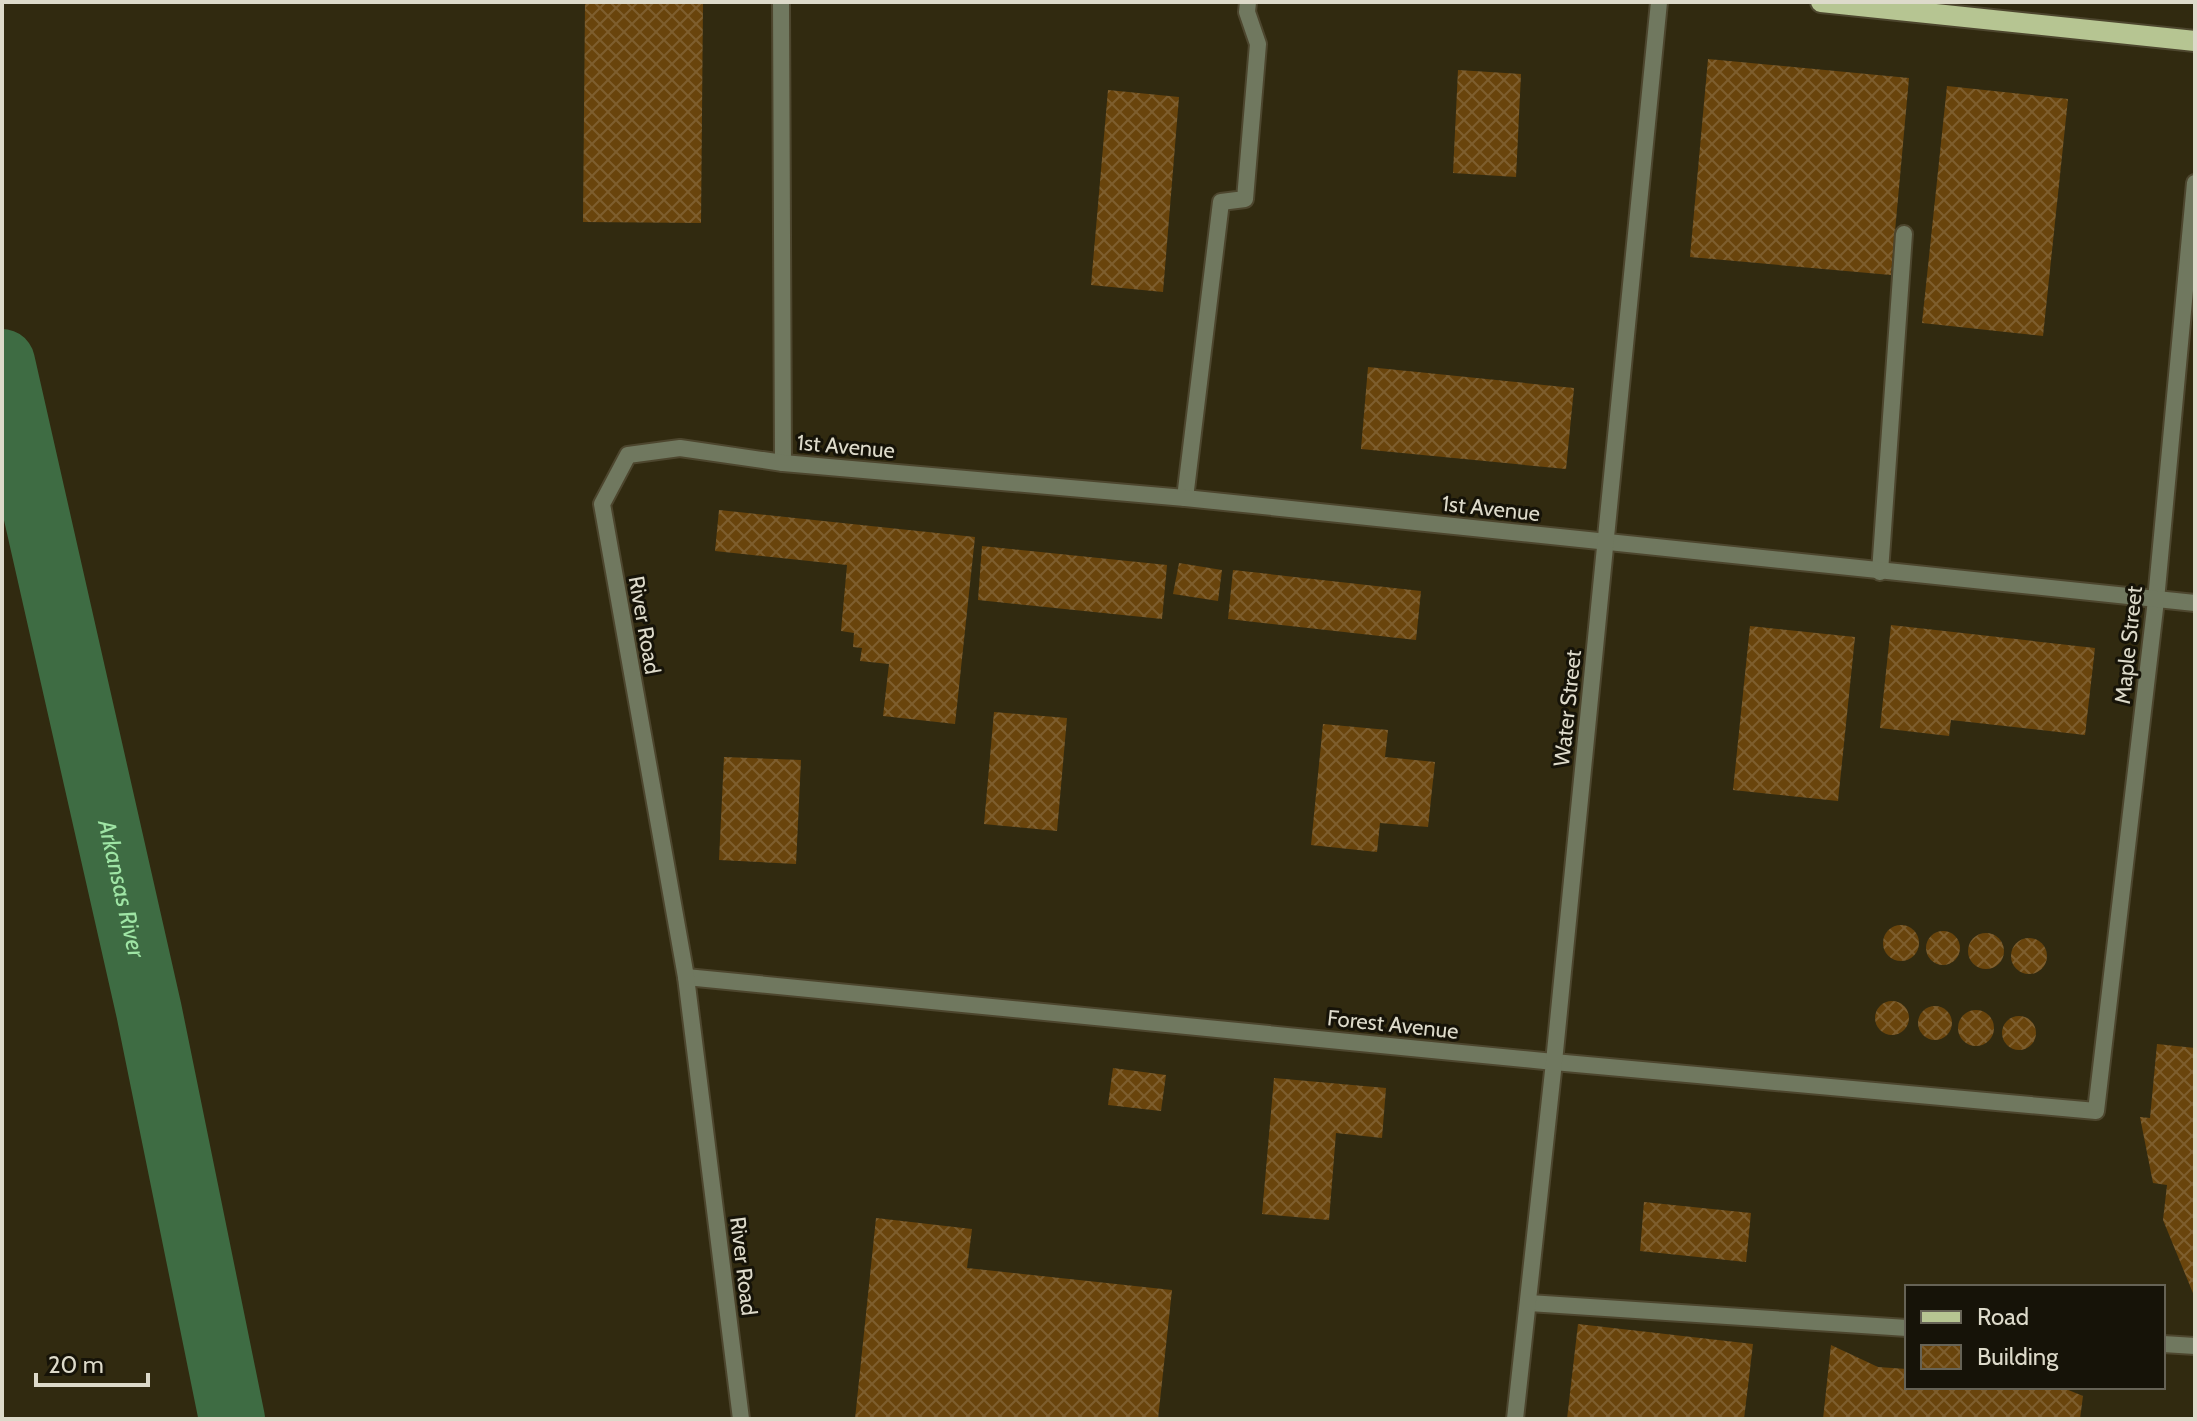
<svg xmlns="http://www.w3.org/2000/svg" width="2197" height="1421" font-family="Cabin,sans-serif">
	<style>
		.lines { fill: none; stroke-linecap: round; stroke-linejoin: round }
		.river { stroke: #3e6c43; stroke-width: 66 }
		.building { fill: url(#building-cross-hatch) }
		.service-casing { stroke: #4d462e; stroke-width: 20 }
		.minor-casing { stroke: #4d462e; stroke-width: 20 }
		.primary-casing { stroke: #4d462e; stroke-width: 24 }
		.service { stroke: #70785f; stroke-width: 16 }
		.minor { stroke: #70785f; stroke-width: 16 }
		.primary { stroke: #b6c592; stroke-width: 20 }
		.labels { text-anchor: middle; stroke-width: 6; stroke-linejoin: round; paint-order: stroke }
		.street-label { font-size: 22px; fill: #dddaca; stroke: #161308 }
		.water-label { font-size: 24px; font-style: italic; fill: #9fe5a5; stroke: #161308 }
	</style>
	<defs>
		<pattern id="building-cross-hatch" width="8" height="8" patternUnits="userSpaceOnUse" patternTransform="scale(2)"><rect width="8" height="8" fill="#69440c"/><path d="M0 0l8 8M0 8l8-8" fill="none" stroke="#7e5e2e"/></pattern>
	</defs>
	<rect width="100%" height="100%" fill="#312a10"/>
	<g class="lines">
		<path class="river" id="s1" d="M2 362 149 1011 232 1419"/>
	</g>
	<g class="building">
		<polygon points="585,2 703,2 701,223 583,222"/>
		<polygon points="1708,59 1909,78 1891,275 1690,257"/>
		<polygon points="1458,70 1521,74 1516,177 1453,173"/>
		<polygon points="1947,86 2068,99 2043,336 1922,323"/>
		<polygon points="1108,90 1179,97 1163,292 1091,285"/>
		<polygon points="1368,367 1574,388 1566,469 1361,449"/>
		<polygon points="719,510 975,537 955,724 883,716 889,664 860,661 862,648 853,647 854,633 841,631 847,565 715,551"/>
		<polygon points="982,546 1167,565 1162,619 978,600"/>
		<polygon points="1179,563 1222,570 1218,601 1173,594"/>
		<polygon points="1233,570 1421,591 1416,640 1228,619"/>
		<polygon points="1891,625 2095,648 2085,735 1951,720 1949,736 1880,728"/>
		<polygon points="1750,626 1855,637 1838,801 1733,790"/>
		<polygon points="994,712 1067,718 1057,831 984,824"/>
		<polygon points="1323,724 1388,730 1385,757 1435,762 1428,827 1380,823 1377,852 1311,845"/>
		<polygon points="724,757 801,760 796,864 719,860"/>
		<circle cx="1901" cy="943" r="18"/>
		<circle cx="1943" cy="948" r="17"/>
		<circle cx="1986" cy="951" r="18"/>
		<circle cx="2029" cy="956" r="18"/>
		<circle cx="1892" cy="1018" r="17"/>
		<circle cx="1935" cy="1023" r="17"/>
		<circle cx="1976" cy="1028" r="18"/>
		<circle cx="2019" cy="1033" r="17"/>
		<polygon points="2157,1044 2195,1048 2195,1298 2163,1220 2167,1185 2153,1183 2140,1117 2150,1118"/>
		<polygon points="1113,1068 1166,1075 1161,1111 1108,1105"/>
		<polygon points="1274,1078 1386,1088 1382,1138 1336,1133 1329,1220 1262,1214"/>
		<polygon points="1644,1202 1751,1213 1746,1262 1640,1251"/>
		<polygon points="876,1218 972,1229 967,1268 1172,1290 1158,1419 855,1419"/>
		<polygon points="1578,1324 1753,1344 1744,1419 1567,1419"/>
		<polygon points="1831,1345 1878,1367 1907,1369 1907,1387 2061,1387 2083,1396 2080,1419 1823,1419"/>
	</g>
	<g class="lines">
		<defs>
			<g id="service">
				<polyline points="1185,498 1221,202 1245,199 1258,44 1247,12 1248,2"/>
				<polyline points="1880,572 1904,234"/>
				<polyline points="1529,1303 1907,1328"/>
				<polyline points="2163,1344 2195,1346"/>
			</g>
			<g id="minor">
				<polyline points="781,2 783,463"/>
				<polyline points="686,977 1554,1062 2096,1111 2156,600 2195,183"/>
				<polyline points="741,1419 686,977 602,504 628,455 680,448 783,463 1185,498 2195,603"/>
				<polyline points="1515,1419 1554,1062 1659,2"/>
			</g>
			<polyline id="primary" points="1821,2 2195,41"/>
		</defs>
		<use href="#service" class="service-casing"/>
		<use href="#minor" class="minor-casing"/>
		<use href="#primary" class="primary-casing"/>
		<use href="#service" class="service"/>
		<use href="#minor" class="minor"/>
		<use href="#primary" class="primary"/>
	</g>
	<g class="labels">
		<g class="street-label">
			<text transform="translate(846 446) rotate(5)" y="8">1st Avenue</text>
			<text transform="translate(1491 508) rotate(6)" y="8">1st Avenue</text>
			<text transform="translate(645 625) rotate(80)" y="8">River Road</text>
			<text transform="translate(2128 645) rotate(-84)" y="8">Maple Street</text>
			<text transform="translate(1567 708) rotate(-84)" y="8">Water Street</text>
			<text transform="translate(1393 1024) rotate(6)" y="8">Forest Avenue</text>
			<text transform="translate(744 1266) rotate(83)" y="8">River Road</text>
		</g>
		<g class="water-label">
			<text dy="8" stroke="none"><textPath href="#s1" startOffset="540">Arkansas River</textPath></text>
		</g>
	</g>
	<rect width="2197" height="1421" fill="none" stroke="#dddaca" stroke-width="8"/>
	<rect x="1905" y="1285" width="260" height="104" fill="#161308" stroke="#666356" stroke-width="2"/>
	<rect x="1921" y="1311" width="40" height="12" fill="#b6c592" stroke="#666356" stroke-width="2"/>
	<text x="1977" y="1325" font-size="24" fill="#dddaca">Road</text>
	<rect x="1921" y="1345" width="40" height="24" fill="url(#building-cross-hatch)" stroke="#666356" stroke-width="2"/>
	<text x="1977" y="1365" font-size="24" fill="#dddaca">Building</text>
	<path d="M36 1373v12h112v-12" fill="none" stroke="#dddaca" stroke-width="4"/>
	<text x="48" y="1373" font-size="24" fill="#dddaca" stroke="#161308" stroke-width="6" paint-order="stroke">20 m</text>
</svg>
